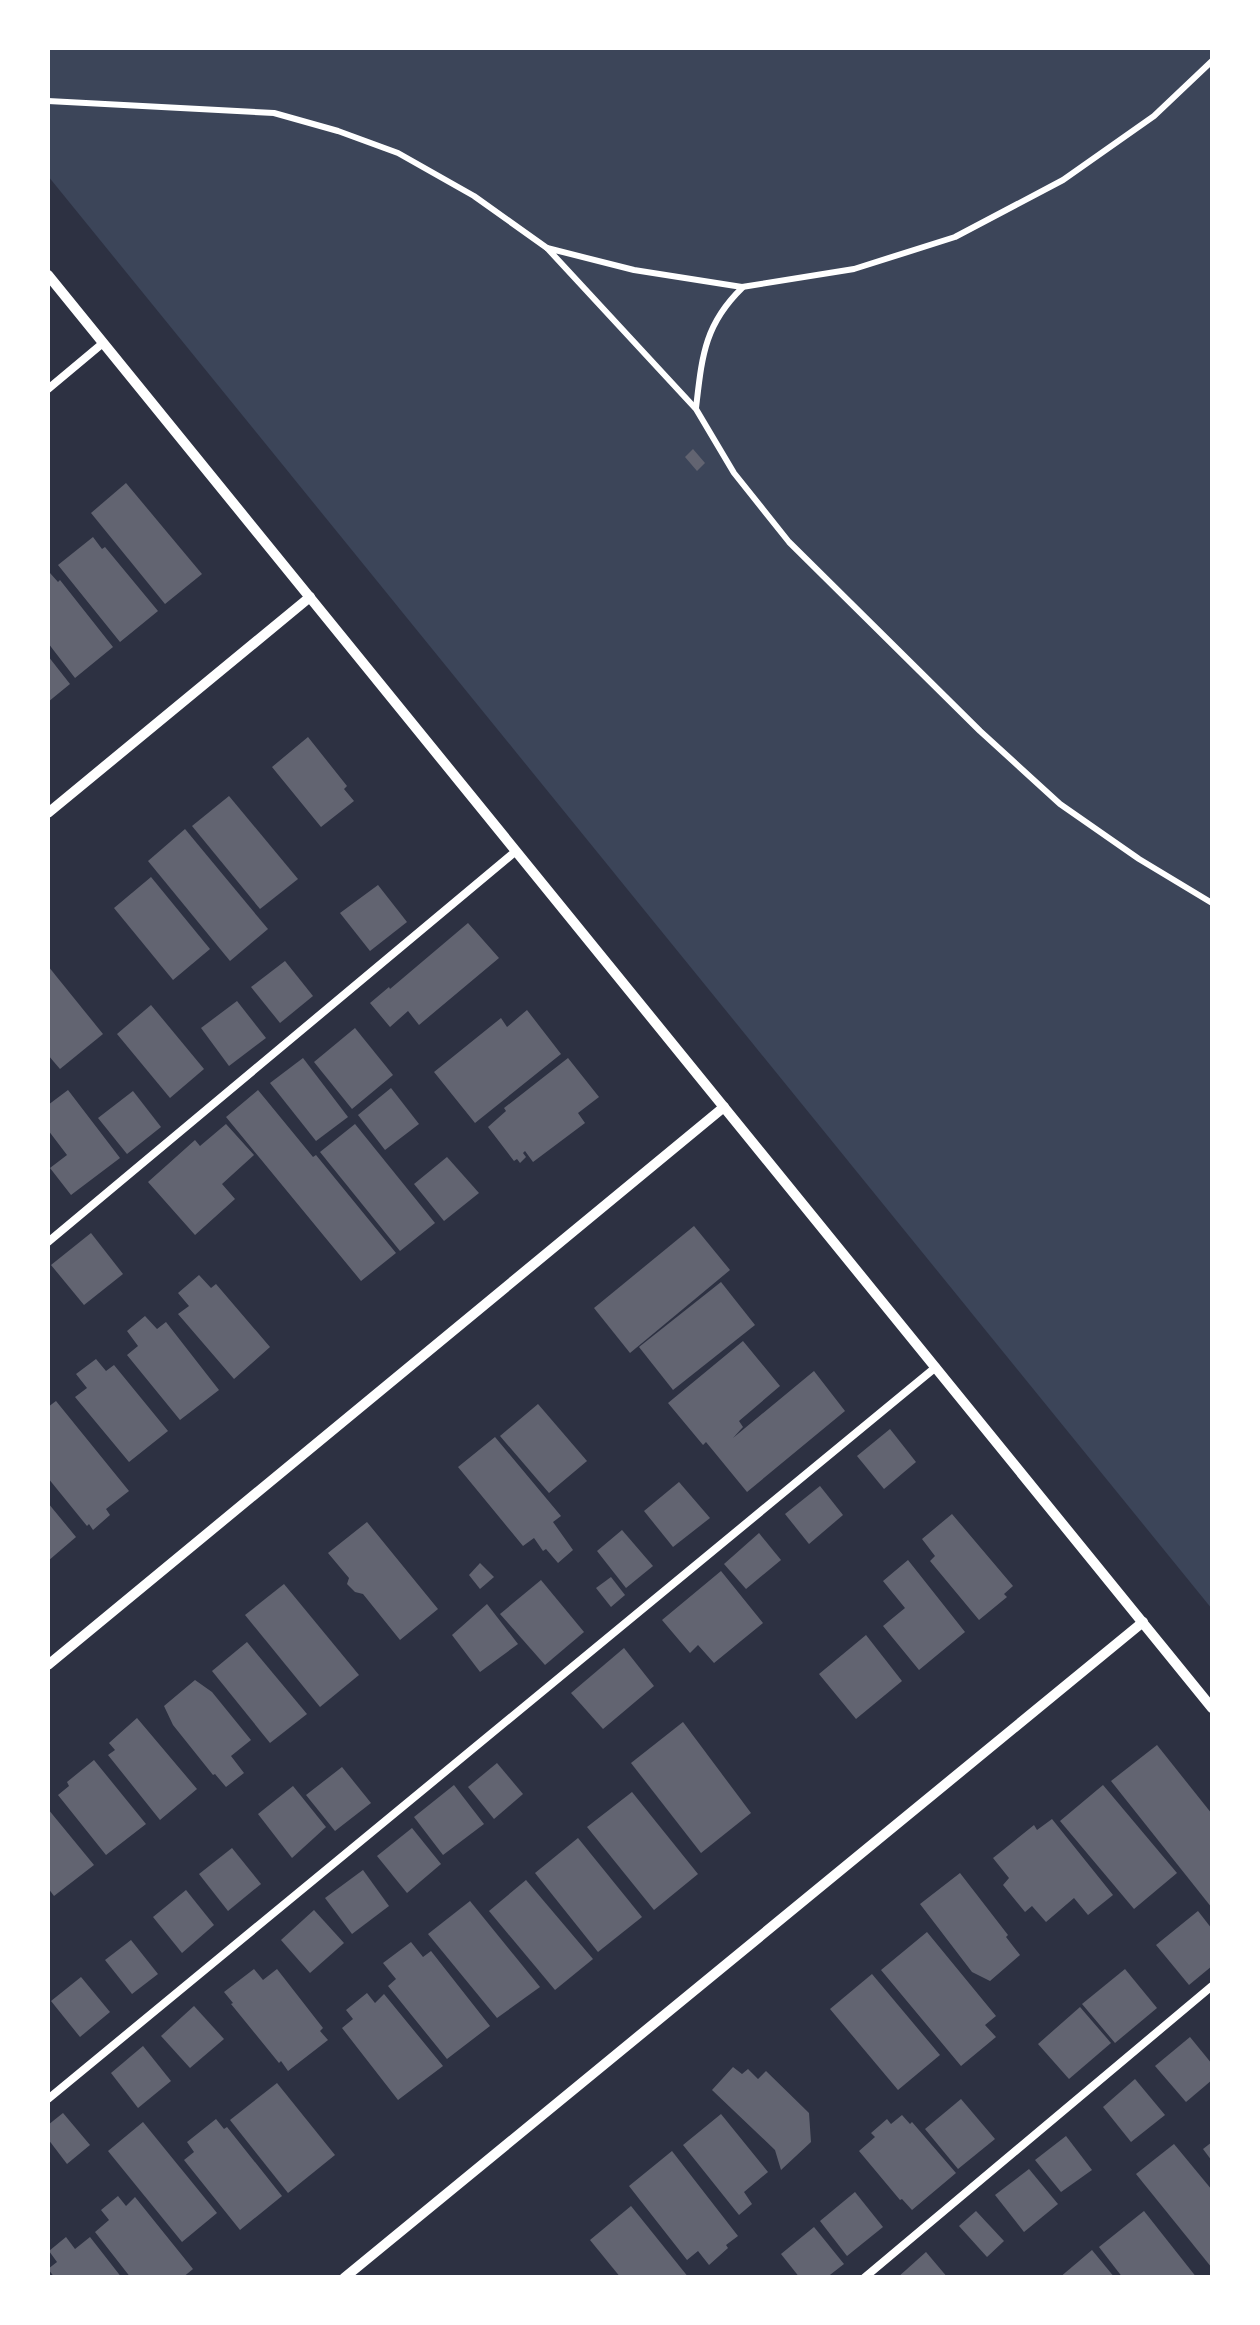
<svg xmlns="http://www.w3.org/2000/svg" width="1260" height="2325" font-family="Jost,sans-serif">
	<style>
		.green { fill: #3c4559 }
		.building { fill: #626471 }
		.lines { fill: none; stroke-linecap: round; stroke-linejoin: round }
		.path { stroke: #fff; stroke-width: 6 }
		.service { stroke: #fff; stroke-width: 8 }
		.minor { stroke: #fff; stroke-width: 10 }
	</style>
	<rect width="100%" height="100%" fill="#2d3142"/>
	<polygon class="green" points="48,48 1212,48 1212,1609 48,176"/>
	<g class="building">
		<polygon points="693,449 705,463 697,471 685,457"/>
		<polygon points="126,483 202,574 165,604 91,513"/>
		<polygon points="93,537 102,549 105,547 158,611 120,642 58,565"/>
		<polygon points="50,573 58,582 60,580 113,647 75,678 48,643 48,575"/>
		<polygon points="48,656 70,684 48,702"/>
		<polygon points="308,737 347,786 344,789 354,801 321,827 272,767"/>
		<polygon points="229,796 298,879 260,909 192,826"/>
		<polygon points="185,829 268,929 230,961 148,861"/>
		<polygon points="151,877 210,949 173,980 114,908"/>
		<polygon points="378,885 407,922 370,951 340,913"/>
		<polygon points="468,923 499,958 419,1025 408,1011 390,1027 370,1003 389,987 390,989"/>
		<polygon points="285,961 313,996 280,1023 251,987"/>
		<polygon points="48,966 103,1034 60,1069 48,1055"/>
		<polygon points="237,1001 266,1038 229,1066 201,1028"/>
		<polygon points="151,1005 204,1069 170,1098 117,1034"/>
		<polygon points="527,1010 561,1054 475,1123 434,1072 501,1018 507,1027"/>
		<polygon points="355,1028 393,1075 352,1109 314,1062"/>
		<polygon points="303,1058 348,1117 316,1141 270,1083"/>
		<polygon points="568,1058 599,1097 578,1113 585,1123 533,1162 525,1151 523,1153 526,1157 520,1163 517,1159 514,1161 488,1127 506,1111 504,1108"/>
		<polygon points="391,1088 419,1124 385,1150 358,1115"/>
		<polygon points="68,1090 120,1158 71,1195 50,1168 67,1155 48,1130 48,1105"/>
		<polygon points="258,1090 313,1157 316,1155 396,1253 361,1281 226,1117"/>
		<polygon points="133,1091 161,1127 127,1154 98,1118"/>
		<polygon points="226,1124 254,1155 222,1184 235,1199 195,1235 148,1182 195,1140 200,1146"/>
		<polygon points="355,1124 435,1223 400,1251 320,1152"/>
		<polygon points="447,1157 479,1193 444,1221 414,1184"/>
		<polygon points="694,1226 730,1270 630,1353 594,1308"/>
		<polygon points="91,1233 123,1274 84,1305 51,1265"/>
		<polygon points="199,1275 211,1288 216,1284 270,1347 234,1379 178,1314 189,1306 178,1293"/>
		<polygon points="721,1282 755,1325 673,1390 639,1347"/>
		<polygon points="145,1316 157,1329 166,1322 219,1390 180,1420 127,1355 138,1346 127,1331"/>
		<polygon points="743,1341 780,1386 739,1421 743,1427 733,1438 814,1371 845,1411 747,1492 706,1442 703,1445 668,1403"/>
		<polygon points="96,1359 106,1371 114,1365 168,1431 129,1462 75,1397 87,1388 76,1374"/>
		<polygon points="56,1401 129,1491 106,1509 110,1515 93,1530 89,1524 87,1526 48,1478 48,1407"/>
		<polygon points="538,1404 587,1461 549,1493 500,1436"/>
		<polygon points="890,1429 916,1462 884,1489 857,1456"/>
		<polygon points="495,1437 561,1516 553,1522 573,1550 558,1563 546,1549 543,1551 534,1538 523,1546 458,1467"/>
		<polygon points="679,1482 710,1518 673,1547 644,1511"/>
		<polygon points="820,1486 843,1515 809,1544 785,1514"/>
		<polygon points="48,1503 76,1537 48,1561"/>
		<polygon points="952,1514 1013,1586 1004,1594 1007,1597 979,1620 930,1561 935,1556 922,1539"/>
		<polygon points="367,1522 438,1609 400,1640 363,1594 355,1592 347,1584 349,1578 328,1553"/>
		<polygon points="622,1530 653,1566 626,1588 597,1551"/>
		<polygon points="759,1533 781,1560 746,1589 724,1564"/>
		<polygon points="908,1560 965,1632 919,1670 883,1626 905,1608 883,1581"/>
		<polygon points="480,1563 494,1577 480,1589 469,1575"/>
		<polygon points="721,1571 763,1623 714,1663 698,1645 690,1653 662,1620"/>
		<polygon points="611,1577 625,1595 611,1607 596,1588"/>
		<polygon points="541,1580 584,1632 545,1665 500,1614"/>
		<polygon points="284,1584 359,1675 320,1707 245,1615"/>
		<polygon points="487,1604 518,1644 480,1672 452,1635"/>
		<polygon points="866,1635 902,1681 856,1719 819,1674"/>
		<polygon points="247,1642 307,1714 270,1743 212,1671"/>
		<polygon points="624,1648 654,1686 603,1729 571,1693"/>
		<polygon points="195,1680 212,1692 251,1740 231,1756 244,1773 226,1787 215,1774 213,1775 173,1725 164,1706"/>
		<polygon points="137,1718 197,1789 160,1820 108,1755 115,1750 109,1743"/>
		<polygon points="683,1722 751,1813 701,1853 631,1763"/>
		<polygon points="1157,1745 1212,1814 1212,1908 1111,1781"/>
		<polygon points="94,1760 146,1824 106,1855 58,1795 69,1786 67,1782"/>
		<polygon points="497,1763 523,1794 494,1819 468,1787"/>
		<polygon points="342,1767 371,1803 335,1831 306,1795"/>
		<polygon points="454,1785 484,1824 443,1855 414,1817"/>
		<polygon points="1103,1785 1177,1873 1134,1909 1060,1821"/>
		<polygon points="293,1786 326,1827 292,1858 258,1814"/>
		<polygon points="632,1792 698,1874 654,1910 587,1827"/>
		<polygon points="48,1809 94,1865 54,1896 48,1888"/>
		<polygon points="1052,1819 1113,1895 1088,1915 1074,1898 1046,1922 1032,1906 1025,1912 1003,1885 1009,1878 993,1858 1034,1825 1037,1830"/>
		<polygon points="412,1828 441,1864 407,1893 377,1856"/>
		<polygon points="578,1838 642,1917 598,1952 535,1873"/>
		<polygon points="232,1848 261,1884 228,1911 199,1874"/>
		<polygon points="363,1870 389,1906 352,1934 325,1898"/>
		<polygon points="960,1873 1008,1935 1006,1937 1020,1955 990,1981 972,1972 920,1904"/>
		<polygon points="526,1880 593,1959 555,1990 489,1911"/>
		<polygon points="186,1890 214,1925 182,1953 153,1917"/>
		<polygon points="470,1901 540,1987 497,2018 428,1934"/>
		<polygon points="314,1910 344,1943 310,1973 281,1940"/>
		<polygon points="1198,1911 1212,1929 1212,1966 1189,1985 1156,1945"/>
		<polygon points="927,1932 996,2016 985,2025 996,2037 961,2066 881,1970"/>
		<polygon points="131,1940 158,1974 132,1994 105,1960"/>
		<polygon points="411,1942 423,1957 431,1951 490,2026 447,2059 388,1986 396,1979 383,1963"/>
		<polygon points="254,1969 263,1980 277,1969 323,2028 320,2031 328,2040 288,2071 281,2061 279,2063 231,2004 233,2003 224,1992"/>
		<polygon points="1125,1969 1157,2008 1115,2043 1082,2004"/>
		<polygon points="872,1974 940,2055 898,2090 830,2009"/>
		<polygon points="81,1977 110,2012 80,2037 51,2001"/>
		<polygon points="367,1993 375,2003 384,1994 443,2066 398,2100 342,2028 353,2019 346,2010"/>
		<polygon points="194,2006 224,2039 190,2068 161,2036"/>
		<polygon points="1080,2007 1111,2043 1069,2079 1038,2044"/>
		<polygon points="1190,2037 1212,2064 1212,2080 1186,2102 1155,2066"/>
		<polygon points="143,2046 171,2081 138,2108 111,2073"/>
		<polygon points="733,2067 742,2074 748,2069 758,2079 766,2071 809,2113 811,2142 781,2170 775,2150 712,2090"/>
		<polygon points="1135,2079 1165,2115 1131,2142 1103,2107"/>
		<polygon points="277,2083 335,2155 288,2193 230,2120"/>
		<polygon points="961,2099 995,2139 958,2169 925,2129"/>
		<polygon points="63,2113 90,2145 67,2164 48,2139 48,2125"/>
		<polygon points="721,2114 768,2172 744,2192 752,2204 739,2215 683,2145"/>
		<polygon points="902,2115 910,2124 912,2122 956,2173 912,2210 902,2199 900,2200 859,2151 875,2137 871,2133 887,2119 891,2124"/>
		<polygon points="216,2119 224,2129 227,2127 282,2196 240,2230 184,2160 194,2152 187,2142"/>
		<polygon points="143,2122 217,2213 182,2242 108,2151"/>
		<polygon points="1066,2136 1092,2170 1061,2192 1035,2160"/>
		<polygon points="1212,2142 1212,2161 1203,2149"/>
		<polygon points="1174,2144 1212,2190 1212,2268 1136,2174"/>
		<polygon points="672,2151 738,2236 726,2245 728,2248 709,2265 698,2251 687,2260 629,2186"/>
		<polygon points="1029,2169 1058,2204 1024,2232 995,2195"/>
		<polygon points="855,2192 883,2227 847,2256 820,2221"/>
		<polygon points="118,2196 126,2206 135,2197 193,2269 182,2278 131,2278 95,2232 109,2220 101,2210"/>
		<polygon points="631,2206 689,2278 621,2278 590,2240"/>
		<polygon points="976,2211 1004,2241 987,2257 959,2226"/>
		<polygon points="1144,2211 1197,2278 1123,2278 1099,2247"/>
		<polygon points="814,2227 844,2264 826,2278 800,2278 781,2254"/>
		<polygon points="66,2237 75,2249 90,2237 122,2278 55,2278 48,2269 57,2262 49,2251"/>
		<polygon points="1092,2250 1115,2278 1059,2278"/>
		<polygon points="926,2252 948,2278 897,2278"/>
	</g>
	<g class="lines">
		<g class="path">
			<polyline points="1212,61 1154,116 1063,180 955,237 854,269 742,287 634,270 547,248 696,409 734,473 789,542 980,731 1060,804 1139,859 1212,903"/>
			<polyline points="48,101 274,113 338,131 398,153 474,196 547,248"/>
			<path d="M696 408C702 357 704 325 742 288"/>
		</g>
		<g class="service">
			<polyline points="48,389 103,343"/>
			<polyline points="48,1242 516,851"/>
			<polyline points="48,2099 936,1367"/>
			<polyline points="864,2278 1212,1986"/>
		</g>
		<g class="minor">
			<polyline points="48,275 1212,1708"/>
			<polyline points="48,813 310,597"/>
			<polyline points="48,1665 724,1107"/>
			<polyline points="344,2278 1143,1622"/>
		</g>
	</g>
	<rect width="1260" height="2325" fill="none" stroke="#ffffff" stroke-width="100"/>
</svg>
